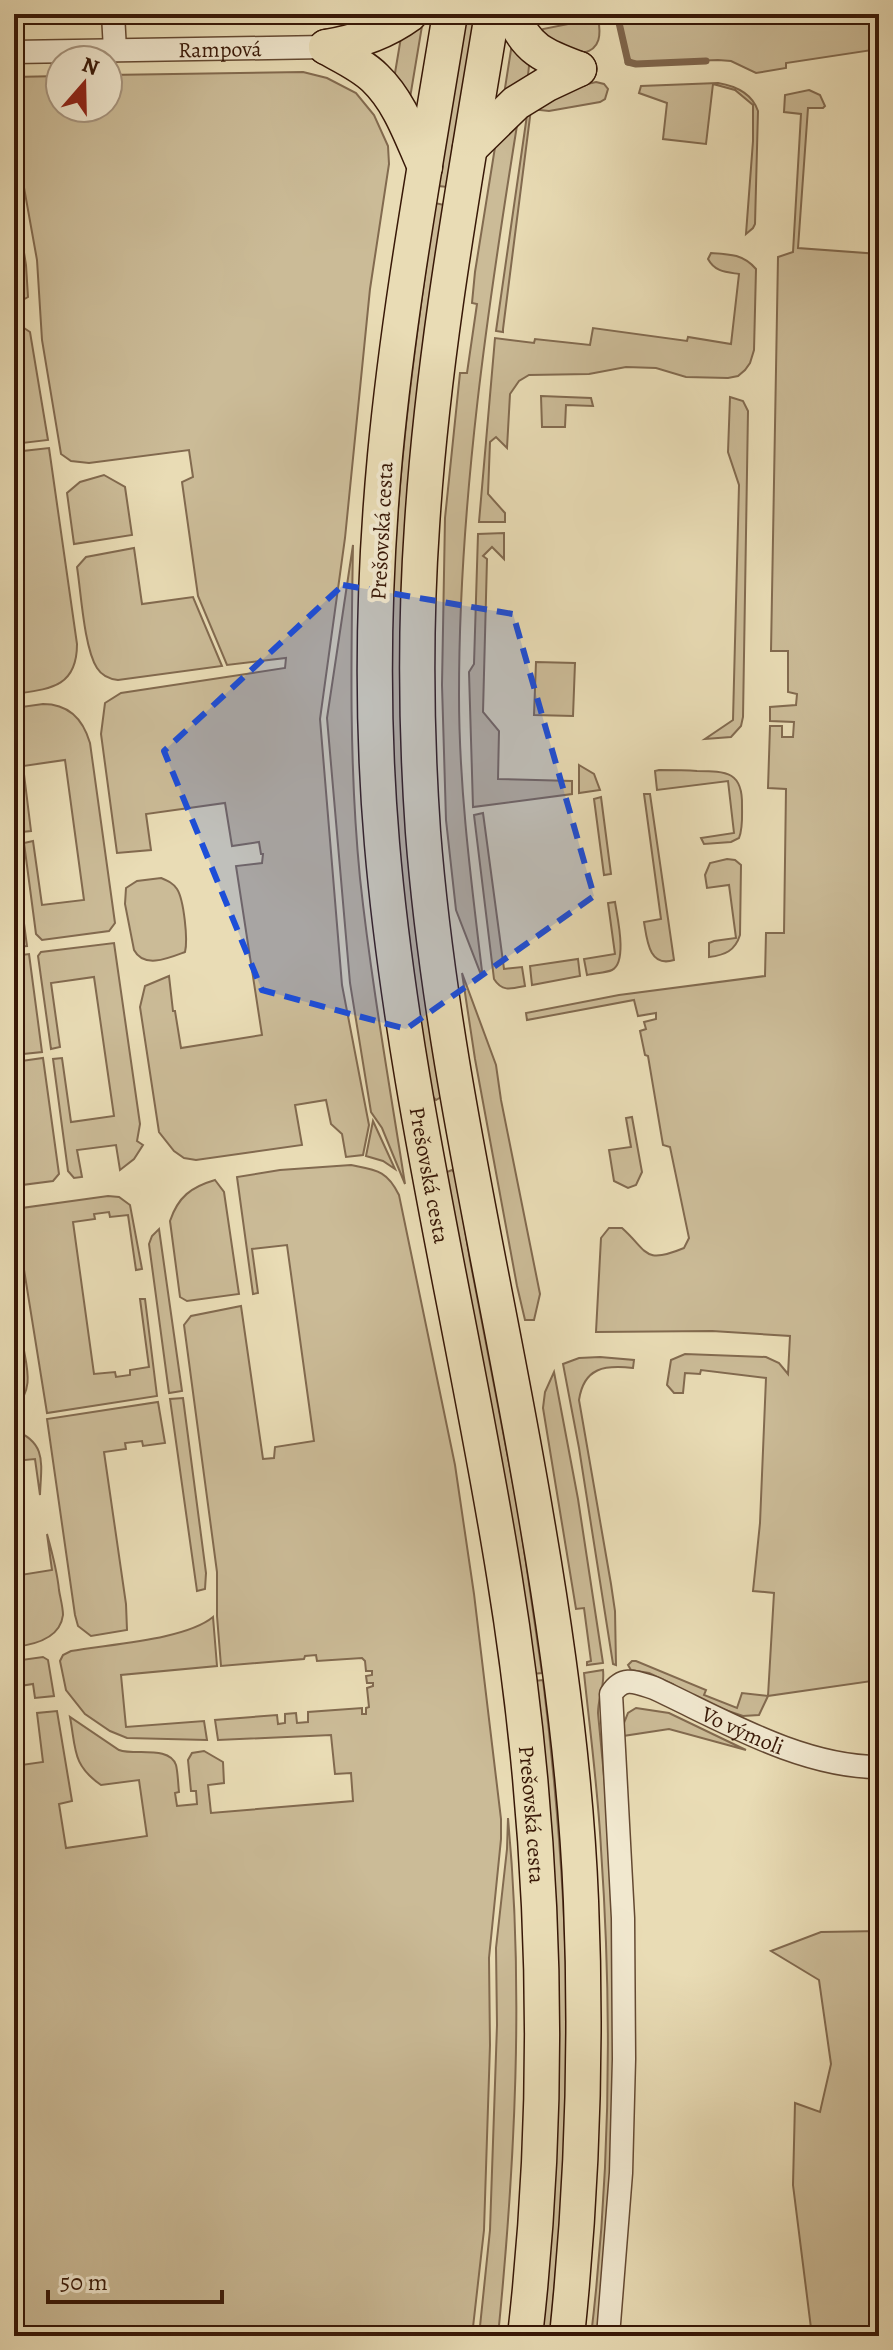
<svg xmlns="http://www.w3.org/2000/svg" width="893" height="2350" font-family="Alegreya,serif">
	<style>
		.green { fill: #cbbb97; stroke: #826a4f; stroke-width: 2 }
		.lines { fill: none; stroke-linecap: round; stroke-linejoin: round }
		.stream { stroke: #7e654c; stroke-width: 7 }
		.minor-casing { stroke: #644932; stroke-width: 25 }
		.highway-casing { stroke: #381807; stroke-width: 37 }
		.minor { stroke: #f1e8cf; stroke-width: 22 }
		.highway { stroke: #e9dcb5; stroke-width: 34 }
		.marked { fill: #1d4ed8; fill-opacity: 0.2; stroke: #1d4ed8; stroke-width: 6; stroke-dasharray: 16 10; stroke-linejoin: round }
		.labels { text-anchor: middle; stroke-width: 8; stroke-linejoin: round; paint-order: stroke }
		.street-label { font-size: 22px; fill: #381807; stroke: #f1e8cf }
	</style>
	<rect width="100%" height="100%" fill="#e9dcb5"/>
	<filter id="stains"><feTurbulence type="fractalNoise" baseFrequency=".0025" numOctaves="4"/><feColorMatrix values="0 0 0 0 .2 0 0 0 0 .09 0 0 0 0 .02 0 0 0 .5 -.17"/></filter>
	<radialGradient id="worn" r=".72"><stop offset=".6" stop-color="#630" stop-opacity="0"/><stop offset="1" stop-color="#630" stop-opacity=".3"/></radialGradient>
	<g class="green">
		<polygon points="466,14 476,14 448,187 438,186"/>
		<polygon points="618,14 879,14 879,49 786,63 786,68 756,73 731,61 718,60 635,63 627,57"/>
		<path d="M598 18C601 34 601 49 583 53L541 40 543 29Z"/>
		<polygon points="421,24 422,26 410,98 394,79 401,37"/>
		<polygon points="513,37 530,57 527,84 502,107"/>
		<polygon points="303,72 327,78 356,93 374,115 388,146 389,164 370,289 345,538 320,719 342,985 369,1125 363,1155 346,1157 342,1134 331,1124 326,1100 295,1105 302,1145 196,1160 184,1158 174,1151 159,1132 140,1007 145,986 169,976 173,1011 175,1011 181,1048 262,1035 236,866 262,863 263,854 261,854 259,842 232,846 225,803 146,814 151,850 117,853 101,734 105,703 121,693 285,668 286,658 227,665 198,596 182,482 193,477 189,450 89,463 71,461 61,454 42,340 37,260 14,132 14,77 60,76 60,108 108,108 108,75"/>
		<polygon points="596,82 604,84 608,89 605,99 600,102 549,111 531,109 503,329 503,332 496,331 528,108 570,88"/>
		<path d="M718 83C736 86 752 93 758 111L755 224 753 228 746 234 753 141V105L735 90 713 84 706 144 663 139 667 103 639 93 641 86Z"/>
		<path d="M809 90 820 95 825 106 823 108H808L798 248 879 254V1680L768 1696 759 1715 743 1716 692 1699 673 1684 649 1673 631 1670 628 1665 632 1661H636L706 1690 704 1695 737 1708 742 1693 768 1696 774 1593 753 1591 760 1523 766 1378 701 1370 700 1374 685 1373 683 1393H674L667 1385 671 1360 685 1354 766 1357 779 1363 788 1374 790 1336 712 1331 596 1332 601 1238 609 1228H622C648 1251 643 1265 684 1248L689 1238 670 1147 663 1145 648 1056 645 1055 640 1031 646 1029 644 1022 656 1019V1013L638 1016 634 1000 527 1020 526 1013 619 995 765 976 766 933H784L786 789 768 788 770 726H782V737H793L794 722 770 721V707L796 705 797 694 788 692V651H771L778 257 793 252 801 114 784 112 785 95Z"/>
		<path d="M519 113C488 305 459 499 459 695 459 788 471 880 482 971L480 972 456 910 446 820 442 685 445 518 460 373H467L477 304 472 303 475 272 496 141Z"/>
		<polygon points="14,190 26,265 28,297 21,301 21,326 30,332 48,440 14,444"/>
		<path d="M435 203 444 205 419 382 441 1097 436 1100 432 1096C408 946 388 796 391 644 394 494 414 351 435 203Z"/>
		<path d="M711 253C729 254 743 254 756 269L754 350 750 363 745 370 738 376 728 378 686 377 656 368 626 367 589 374 529 375 519 381 510 394 507 448 496 437 490 442 488 494 505 513V522H479L495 338 534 343 535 339 590 345 593 328 687 341 688 337 731 344 739 274C726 272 715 272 708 259Z"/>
		<polygon points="541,396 591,398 593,406 566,405 565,427 542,427"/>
		<polygon points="730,397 743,401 748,411 743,717 741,726 731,737 705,739 733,720 739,485 728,452"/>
		<path d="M49 448 77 644C77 688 49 689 14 694V452Z"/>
		<polygon points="104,475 125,487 132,535 74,544 67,493 80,482"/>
		<polygon points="504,533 504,559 492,547 483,556 487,559 483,712 499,731 498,779 572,781 572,794 473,807 469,672 474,664 478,534"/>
		<path d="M353 545C351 656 349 767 360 878 371 980 389 1082 405 1184L382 1128 371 1112 350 983 327 718Z"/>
		<path d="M134 548 142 604 193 597 222 666 118 680C109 679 102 676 97 668 84 648 81 592 77 567L86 557Z"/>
		<polygon points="536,662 575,663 573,716 534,715"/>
		<path d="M43 704C69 704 83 719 90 743L115 923 109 931 42 940 36 934 24 843 33 841 42 905 84 900 65 760 23 766 31 831 22 832 14 773V708Z"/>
		<polygon points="579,765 594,774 600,790 579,793"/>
		<path d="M659 770C672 770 685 770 697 771 727 771 743 772 742 806 742 817 743 828 739 838L731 842 704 844 701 838 734 833 728 781 657 790 655 771Z"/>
		<path d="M644 794H650L674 960C649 968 647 940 644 922L661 919Z"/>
		<polygon points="601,797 611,874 604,875 594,799"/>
		<path d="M483 813 504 969 522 967 525 986C511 989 502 992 494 979L474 815Z"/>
		<polygon points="14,848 27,946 14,947"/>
		<path d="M727 859 735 860 741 865 740 935C735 951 725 955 709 957V943L714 941 736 938 729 885 707 888 705 875 710 863Z"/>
		<path d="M161 878C168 881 173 883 177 889 184 900 188 940 185 952 169 958 144 969 134 950L125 904 126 888 137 881Z"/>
		<path d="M615 902C617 916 628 962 612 970 606 973 594 973 587 975L584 959 615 954 608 903Z"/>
		<polygon points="114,943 140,1124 137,1141 143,1145 134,1159 120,1170 116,1145 77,1150 82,1177 74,1178 68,1171 53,1059 62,1058 71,1122 114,1116 94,977 51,983 60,1047 51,1049 38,956 41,952"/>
		<polygon points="29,954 42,1052 14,1055 14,956"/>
		<polygon points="578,959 580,976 532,985 530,966"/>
		<polygon points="462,973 496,1065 501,1100 540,1294 534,1320 525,1320 517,1286 475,1059"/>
		<polygon points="43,1058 59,1174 53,1181 14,1186 14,1062"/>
		<polygon points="632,1117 642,1172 636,1185 628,1188 614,1181 609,1150 631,1147 626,1118"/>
		<polygon points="373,1121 395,1169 383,1161 366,1156"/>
		<path d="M351 1165C376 1170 387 1170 399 1195L455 1465 474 1594 501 1819V1839L489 1958 490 2045 484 2230 472 2336H14V1766L43 1762 37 1713 57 1711 72 1801 59 1804 66 1848 147 1836 139 1780 101 1785C72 1765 76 1749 70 1717L119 1750C135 1756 169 1745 176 1765 178 1773 178 1784 179 1792L175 1793 177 1806 197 1804 196 1791H191L188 1760 192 1753 204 1751 223 1762 224 1783 208 1785 211 1813 353 1801 351 1773 335 1774 331 1735 218 1740 215 1720 277 1715 278 1724 285 1723V1714L296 1713 297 1723 308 1722V1712L362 1708V1714H366V1708L369 1707 367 1688 373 1686V1683H367L366 1676 372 1675V1671H366L365 1661 362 1658 317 1661 316 1655 305 1656 304 1659 221 1666 217 1616V1572L184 1325 191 1316 241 1306 263 1459 274 1458 275 1447 314 1441 287 1245 252 1249 258 1293 253 1294 237 1177 280 1170Z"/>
		<polygon points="452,1170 456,1175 470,1260 519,1515 542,1673 532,1674 445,1177 447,1172"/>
		<path d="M215 1180 224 1192 239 1294 187 1301 180 1297 170 1221C178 1197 191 1187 215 1180Z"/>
		<polygon points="108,1196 119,1197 130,1205 142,1269 136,1270 128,1215 110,1217 109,1212 94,1214 95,1219 73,1222 94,1374 115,1372 116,1377 130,1375 130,1370 149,1367 140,1299 145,1299 157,1396 47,1413 17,1226 22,1208"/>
		<polygon points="159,1229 182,1391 169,1393 149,1244 152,1236"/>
		<path d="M14 1333 19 1334 22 1339C26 1367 36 1387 14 1410Z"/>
		<path d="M600 1357 634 1360 633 1368C605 1365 584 1367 579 1400L611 1584 615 1611 616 1665 613 1664 579 1448 563 1364 579 1358Z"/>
		<polygon points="554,1372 578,1499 603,1663 587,1665 587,1662 591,1661 584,1608 576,1609 543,1408 545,1392"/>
		<polygon points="183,1398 206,1573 205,1589 197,1591 170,1399"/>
		<polygon points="158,1402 165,1443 143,1446 142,1441 125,1443 126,1449 104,1452 126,1604 127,1630 91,1636 78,1626 75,1615 47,1419"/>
		<path d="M14 1430C48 1443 41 1465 40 1495L35 1459 14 1461Z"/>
		<path d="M47 1534C52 1552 57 1570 59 1590 60 1597 63 1607 63 1615 60 1639 33 1645 14 1647V1576L52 1570Z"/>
		<path d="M213 1617 217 1666 121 1675 126 1727 204 1721 207 1740 127 1738 110 1731 85 1714 66 1690 60 1661 63 1655 71 1651C109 1644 185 1640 213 1617Z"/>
		<polygon points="43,1657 48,1660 54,1696 35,1698 33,1684 14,1687 14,1661"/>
		<path d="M603 1670C605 1687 598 1697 598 1713L610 1839 614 1907 613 2148 599 2336H591C610 2177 612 2008 601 1849 598 1790 590 1731 584 1673Z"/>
		<path d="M543 1680C557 1794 566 1905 567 2020 569 2125 560 2231 550 2336H542L534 1681Z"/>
		<polygon points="636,1708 669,1713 746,1750 669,1729 623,1736 624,1723 628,1713"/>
		<path d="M508 1818C524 1989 515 2165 498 2336H479L490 2230 497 2025 496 1948 507 1849Z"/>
		<polygon points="879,1931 879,2336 812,2336 793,2185 795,2103 820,2112 831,2064 819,1980 771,1951 821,1932"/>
	</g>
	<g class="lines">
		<g class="stream">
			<polyline points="617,14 628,62"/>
			<polyline points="628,62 636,64 706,61"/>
		</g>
		<defs>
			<g id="minor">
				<polyline points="113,14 115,50"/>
				<path id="s1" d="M14 52 326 47"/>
				<path id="s2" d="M608 2336 621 2173 624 2059 623 1918 611 1694C623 1675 636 1682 654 1688 723 1720 801 1767 879 1767"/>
			</g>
			<g id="highway">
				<path id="s3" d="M450 14C426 161 399 308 385 456 373 585 371 715 382 844 403 1090 465 1331 504 1574 545 1826 554 2083 525 2336"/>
				<path d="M492 14C464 184 433 354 422 526 415 628 416 731 423 832 441 1063 498 1288 536 1516 558 1643 576 1773 581 1901 587 2046 582 2192 567 2336"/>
				<path d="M512 14C527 50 544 56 579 69"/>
				<path d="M326 47C342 56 362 65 375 78 400 102 411 136 425 167"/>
				<path d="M326 47C357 42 384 33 410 14"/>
				<polyline points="470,148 516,103 547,84 579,69"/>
			</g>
		</defs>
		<use href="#minor" class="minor-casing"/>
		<use href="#highway" class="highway-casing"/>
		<use href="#minor" class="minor"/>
		<use href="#highway" class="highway"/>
	</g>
	<path class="marked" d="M343 585 513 614 594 896 406 1029 262 990 164 751Z"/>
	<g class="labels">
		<g class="street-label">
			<text dy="8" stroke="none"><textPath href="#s1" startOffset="206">Rampová</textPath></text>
			<text transform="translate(381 531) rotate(-87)" y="8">Prešovská cesta</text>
			<text dy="8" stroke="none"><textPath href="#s3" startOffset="1170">Prešovská cesta</textPath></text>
			<text dy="8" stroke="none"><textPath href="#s2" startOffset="790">Vo výmoli</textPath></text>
			<text dy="8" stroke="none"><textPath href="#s3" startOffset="1818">Prešovská cesta</textPath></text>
		</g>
	</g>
	<rect width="893" height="2350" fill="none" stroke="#e9dcb5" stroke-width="48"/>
	<rect x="16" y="16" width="861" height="2318" fill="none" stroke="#381807" stroke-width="4"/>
	<rect x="24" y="24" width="845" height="2302" fill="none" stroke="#381807" stroke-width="2"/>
	<g transform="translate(84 84) rotate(20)"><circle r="38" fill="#f1e8cf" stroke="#a7957f" stroke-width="2"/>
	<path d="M0-6L14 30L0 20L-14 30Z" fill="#8f2418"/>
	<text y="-12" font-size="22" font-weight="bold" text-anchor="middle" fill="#381807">N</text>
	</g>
	<path d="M48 2290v12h174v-12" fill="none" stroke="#381807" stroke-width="4"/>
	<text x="60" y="2290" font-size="24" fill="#381807" stroke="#f1e8cf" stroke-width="6" paint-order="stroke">50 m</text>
	<rect width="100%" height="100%" filter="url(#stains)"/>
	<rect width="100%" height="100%" fill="url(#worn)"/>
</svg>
